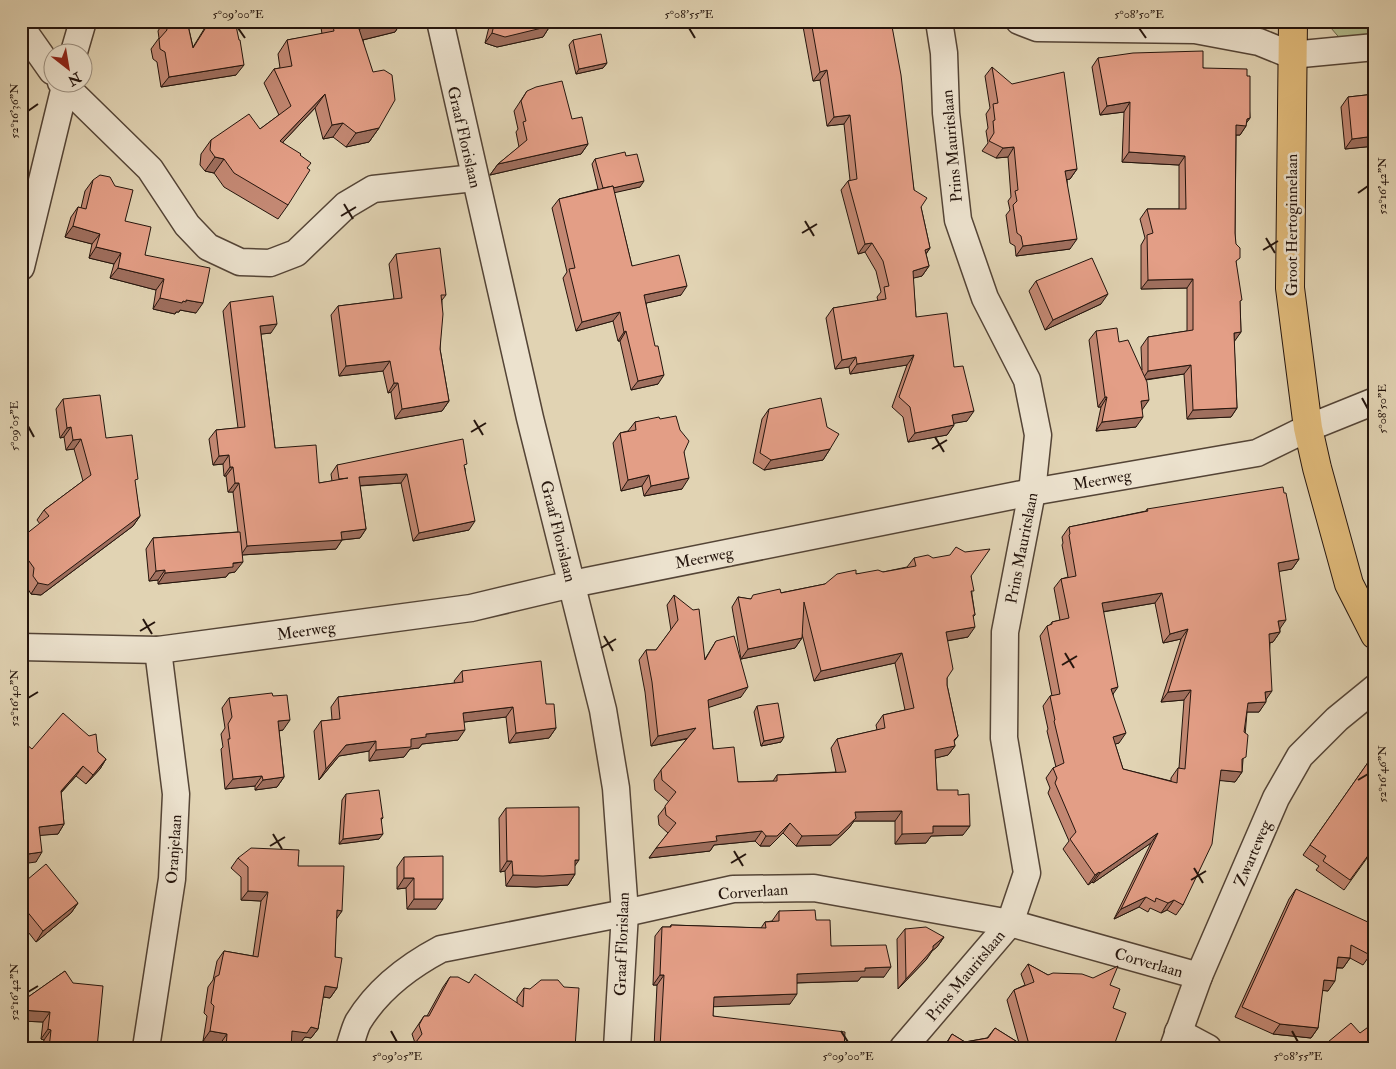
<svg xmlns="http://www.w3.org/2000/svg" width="1396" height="1069" font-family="'IM FELL Double Pica',serif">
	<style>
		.green { fill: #b2bc8d; stroke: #6c684d }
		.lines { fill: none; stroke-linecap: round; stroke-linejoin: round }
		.minor-casing { stroke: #544436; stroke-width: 29 }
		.major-casing { stroke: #25150d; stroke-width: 30 }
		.minor { stroke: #ece2ce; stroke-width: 26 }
		.major { stroke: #e0ba7a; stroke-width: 28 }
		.wall { fill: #c38873; stroke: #25150d; fill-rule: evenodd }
		.shaded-wall { fill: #9f6f5e; stroke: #25150d }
		.building { fill: #e39e86; stroke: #25150d; fill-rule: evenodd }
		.ticks { fill: none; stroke: #25150d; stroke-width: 2 }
		.labels { text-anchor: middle; stroke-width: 5; stroke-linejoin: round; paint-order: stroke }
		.street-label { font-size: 16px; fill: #25150d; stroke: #ece2ce }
		.neatline { fill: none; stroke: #25150d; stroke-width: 2 }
		.ticks-label { font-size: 12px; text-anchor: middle; fill: #25150d }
	</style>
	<rect width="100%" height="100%" fill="#e1d3b3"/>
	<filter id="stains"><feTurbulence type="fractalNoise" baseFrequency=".004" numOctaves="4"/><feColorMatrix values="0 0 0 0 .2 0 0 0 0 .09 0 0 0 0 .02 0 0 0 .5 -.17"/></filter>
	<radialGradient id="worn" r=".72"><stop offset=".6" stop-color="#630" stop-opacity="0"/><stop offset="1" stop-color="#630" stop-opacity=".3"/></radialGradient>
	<polygon class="green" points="1331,21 1375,21 1375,37 1343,42 1331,28"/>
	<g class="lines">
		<defs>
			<g id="minor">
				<polyline points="440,21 530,418 603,710 616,788 625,913 617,1048"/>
				<polyline points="1019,21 1037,28 1195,30 1259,42 1291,55 1375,47"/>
				<polyline points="21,27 52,71"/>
				<polyline points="74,52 83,21"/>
				<polyline points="61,82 150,169 187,225 208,247 240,262 270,263 296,253 346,205 373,189 474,178"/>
				<polyline points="21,267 66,82"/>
				<polyline points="21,647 158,650 471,608 572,584 1032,492 1257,453 1308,428 1375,401"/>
				<polyline points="1178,1032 1208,1048"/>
				<polyline points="146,1048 172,879 176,794 158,650"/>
				<path d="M349 1048C352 1040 354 1030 358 1022 378 989 407 967 441 949L625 913 733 889 814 888 1010 923 1199 976"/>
				<polyline points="903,1048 1010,923 1027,873 1004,738 1005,632 1032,492 1038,435 1027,380 985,298 958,220 946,113 944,53 939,21"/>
				<polyline points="1173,1048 1199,976 1276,798 1300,756 1337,719 1375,688"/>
			</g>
			<polyline id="major" points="1293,21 1290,288 1308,428 1317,468 1349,584 1375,635"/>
		</defs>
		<use href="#minor" class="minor-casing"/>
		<use href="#major" class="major-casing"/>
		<use href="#minor" class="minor"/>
		<use href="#major" class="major"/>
	</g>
	<g class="wall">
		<polygon points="164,21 187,21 193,47 209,21 235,21 236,75 161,87 157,62 153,59 151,49 159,38 158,31"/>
		<polygon points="320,21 402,21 395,32 363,40 379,128 369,142 346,147 333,137 323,139 315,108 283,142 288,205 278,219 224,187 214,173 205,171 200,165 201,154 211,140 260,129 279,115 264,83 274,69 280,68 278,54 287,40 322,34"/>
		<polygon points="490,21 549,21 550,26 543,37 497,47 485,43 490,23"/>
		<polygon points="802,21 891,21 914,190 921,207 930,248 926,254 929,266 922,276 913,278 916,317 954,367 967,421 953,423 954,425 947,435 908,442 903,417 892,407 907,365 850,374 849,367 835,369 826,318 833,308 878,301 877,297 881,292 876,271 865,252 858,254 841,190 848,181 850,180 844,124 827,126 820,80 813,81"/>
		<polygon points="573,40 607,63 603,68 576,74 569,45"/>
		<polygon points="1098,58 1203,68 1247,76 1250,118 1246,123 1246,126 1240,135 1236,135 1235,233 1236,263 1240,303 1241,332 1234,341 1237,408 1231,417 1187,419 1184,374 1146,380 1142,410 1136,427 1096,431 1101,407 1098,407 1089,340 1096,331 1119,342 1142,370 1141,347 1148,337 1187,331 1187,288 1141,289 1141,245 1145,238 1140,219 1147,209 1179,209 1179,165 1122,162 1124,112 1100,115 1092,67"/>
		<polygon points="992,67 1077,169 1070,179 1067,179 1070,249 1016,256 1015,246 1010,243 1006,215 1010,210 1008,201 1011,197 1008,157 996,158 982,151 988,143 986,131 988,128 986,114 990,108 985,76"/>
		<polygon points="527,91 572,119 588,144 581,154 490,175 498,164 519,147 516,132 518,129 514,111"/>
		<polygon points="1375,94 1375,146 1345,149 1341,107 1348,97"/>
		<polygon points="626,156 640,187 614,192 632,266 681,295 646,303 658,384 631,390 620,341 618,341 613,321 576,331 563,278 567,272 552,208 559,199 598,189 592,164 595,159"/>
		<polygon points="93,180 125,221 145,255 196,313 180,310 179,312 176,312 175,314 153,309 156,290 110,278 114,264 89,258 92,244 65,237 71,217 78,207 81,208 85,191"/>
		<polygon points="396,254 446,295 442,300 440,349 449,401 442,411 395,419 391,392 388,393 383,371 339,376 331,315 338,306 394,299 389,264"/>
		<polygon points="1036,281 1101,304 1045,330 1029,291"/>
		<polygon points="230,302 271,333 261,334 275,448 319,483 332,481 331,474 337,465 465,468 469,530 413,541 401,483 360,486 366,529 360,538 342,540 336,549 242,555 235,572 229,573 226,577 158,584 158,580 149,581 146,549 153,538 238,532 233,492 228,492 226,476 224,476 223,464 213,465 209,439 216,430 238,428 223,311"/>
		<polygon points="63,399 106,438 135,484 140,516 133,526 41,595 31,594 26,586 27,578 21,570 21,538 40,524 37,520 44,510 83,481 74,449 66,450 64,437 60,438 56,409"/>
		<polygon points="769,409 830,449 823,460 764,470 753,463 762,419"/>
		<polygon points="660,419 684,452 682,489 644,496 642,486 621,491 613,443 620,433 628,431 635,422"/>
		<path d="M1147 509 1299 559 1292 569 1279 571 1280 632 1273 642 1270 643 1266 701 1259 712H1247L1242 772 1235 782 1220 780 1183 905 1176 915 1167 910 1161 913 1150 908 1148 912 1139 907 1114 919 1151 843 1093 883 1092 882 1088 885 1063 849 1069 841 1048 793 1050 788 1046 778 1053 768 1056 767 1047 731 1048 729 1043 706 1050 696H1052L1040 636 1047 626 1050 625 1052 622 1060 620 1054 588 1061 579 1068 577 1062 545 1063 543 1062 537 1069 527 1146 511ZM1155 603 1163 643 1181 639 1161 702 1184 700 1179 768H1178L1171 778V781L1123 769 1115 744 1119 743 1103 612Z"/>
		<polygon points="914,558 971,576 972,595 975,615 973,617 968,637 947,641 947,685 958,736 954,741 955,746 948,755 935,758 937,790 958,795 963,835 931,836 926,843 895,844 895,821 854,821 849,828 831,845 796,846 783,833 770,846 760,846 755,841 714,845 710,851 649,858 668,833 659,825 658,816 669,802 655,790 654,780 661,770 687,739 651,746 645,692 639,660 646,650 656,650 671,630 667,605 674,595 705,659 716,641 741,697 708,707 713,749 738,782 773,781 777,775 836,772 831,748 837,739 877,730 876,725 883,715 905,710 895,663 814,681 802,634 802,638 795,648 741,659 732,607 738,597 750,599 825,584 856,574 883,572 907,567"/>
		<polygon points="462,671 546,704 556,728 549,738 509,743 506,717 464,722 458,740 422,744 419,748 410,749 404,757 369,761 369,751 339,756 319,780 314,731 321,721 332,720 331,707 338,697 455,683 454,681"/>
		<polygon points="273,696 283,730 279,731 284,777 277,787 255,790 255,786 225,789 221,749 223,747 221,734 225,728 222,708 229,698"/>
		<polygon points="757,706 781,742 761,746 754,712"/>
		<polygon points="32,749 98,752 106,759 100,769 86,784 76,776 61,793 64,824 58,834 40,835 36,862"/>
		<polygon points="1369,761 1375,847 1344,890 1316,870 1319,866 1303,855"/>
		<polygon points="346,794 383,818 381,820 379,839 339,844 342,800"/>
		<polygon points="506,808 575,874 568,885 536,887 506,886 505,871 500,872 499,818"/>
		<polygon points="404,857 436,909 407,909 406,888 397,889 397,867"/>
		<polygon points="238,858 298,866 342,911 336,918 335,957 337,988 330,998 323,997 318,1029 311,1038 305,1037 300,1043 291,1042 291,1048 220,1048 220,1044 203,1041 207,1016 204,1013 208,987 213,980 217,961 224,951 253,956 261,901 241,900 241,877 231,868"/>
		<polygon points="21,885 78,903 71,913 36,942 21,923"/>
		<polygon points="1296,889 1370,955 1363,965 1350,958 1343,968 1337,968 1328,991 1322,990 1318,1028 1311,1038 1273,1034 1235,1017 1289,899"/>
		<polygon points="779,911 816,920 831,946 884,977 861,977 858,981 797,983 790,1004 713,1006 713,1016 844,1048 654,1048 657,985 653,985 655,936 662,927 670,927 671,925 761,928 765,922 772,921"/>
		<polygon points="905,929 944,937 937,947 932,951 926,960 898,989 897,939"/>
		<polygon points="1028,964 1048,975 1110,985 1113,1008 1113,1048 943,1048 952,1034 965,1042 987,1038 995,1028 1019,1043 1007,1000 1014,990 1025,985 1021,974"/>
		<polygon points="65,971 97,1048 43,1048 44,1040 41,1039 43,1022 21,1021 21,1002"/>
		<polygon points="450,977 469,983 517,1003 517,998 524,988 575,1048 412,1048 415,1043 412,1034 424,1016 427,1016 443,987"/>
		<polygon points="1360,1033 1375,1048 1324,1048 1328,1042"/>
	</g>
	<g class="shaded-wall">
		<polygon points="392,21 402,21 395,32 350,43 359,29"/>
		<polygon points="550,26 543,37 497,47 485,43 492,33"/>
		<polygon points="607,63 603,68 576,74 579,69"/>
		<polygon points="244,65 236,75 161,87 169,77"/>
		<polygon points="827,70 820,80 813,81 820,72"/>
		<polygon points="325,94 315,108 271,155 280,141"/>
		<polygon points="1130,102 1124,112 1100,115 1107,106"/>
		<polygon points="850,115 844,124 827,126 834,117"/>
		<polygon points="1250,118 1245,125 1246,126 1240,135 1229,135 1236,125 1247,119"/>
		<polygon points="343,123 333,137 323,139 332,125"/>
		<polygon points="379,128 369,142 346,147 356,133"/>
		<polygon points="1375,136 1375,146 1345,149 1352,139"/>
		<polygon points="588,144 581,154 490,175 498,164"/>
		<polygon points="1014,147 1008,157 996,158 1003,148"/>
		<polygon points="1129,152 1185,156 1179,165 1122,162"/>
		<polygon points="215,157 224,159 214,173 205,171"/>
		<polygon points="1077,169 1070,179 1059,181 1065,171"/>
		<polygon points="644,181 640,187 600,196 603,190"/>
		<polygon points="73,226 100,234 92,244 65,237"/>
		<polygon points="1077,239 1070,249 1016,256 1023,246"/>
		<polygon points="872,243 865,252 858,254 865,244"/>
		<polygon points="96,247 121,253 114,264 89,258"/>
		<polygon points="930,248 923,258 925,250"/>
		<polygon points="929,266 922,276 906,280 913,271"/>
		<polygon points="118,268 164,279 156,290 110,278"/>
		<polygon points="1193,279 1187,288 1141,289 1148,280"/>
		<polygon points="687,286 681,295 638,305 644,295"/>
		<polygon points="1108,294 1101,304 1045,330 1053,320"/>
		<polygon points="160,298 183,301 186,300 203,303 196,313 180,310 179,312 176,312 175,314 153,309"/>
		<polygon points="620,312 613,321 576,331 582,322"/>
		<polygon points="277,324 271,333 253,335 260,326"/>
		<polygon points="626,331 620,341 618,341 624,332"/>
		<polygon points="1241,332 1234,342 1234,333"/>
		<polygon points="914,355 907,365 850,374 857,364"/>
		<polygon points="856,357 849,367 835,369 842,360"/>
		<polygon points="390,361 383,371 339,376 346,366"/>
		<polygon points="1191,365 1184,374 1142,380 1148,371"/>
		<polygon points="664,375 658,384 631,390 638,381"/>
		<polygon points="394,383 398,383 391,392 388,393"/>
		<polygon points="1105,397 1107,397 1101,407 1098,407"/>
		<polygon points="1149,400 1142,410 1134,411 1141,401"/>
		<polygon points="449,401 442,411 395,419 402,409"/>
		<polygon points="1237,408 1231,417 1187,419 1193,410"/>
		<polygon points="974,411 967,421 945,425 952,415"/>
		<polygon points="1143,417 1136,427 1096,431 1102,422"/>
		<polygon points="954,425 947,435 908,442 915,433"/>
		<polygon points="71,427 64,437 60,438 67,428"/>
		<polygon points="81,439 74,449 66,450 73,440"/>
		<polygon points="830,449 823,460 764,470 771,460"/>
		<polygon points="229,455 223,464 213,465 219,456"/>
		<polygon points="230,467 233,467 226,476 224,476"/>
		<polygon points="407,474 401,483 353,486 359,477"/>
		<polygon points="649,475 642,486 621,491 628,480"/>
		<polygon points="689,478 682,489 644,496 651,486"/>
		<polygon points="235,483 239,483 233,492 228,492"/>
		<polygon points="140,516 133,526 41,595 31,594 38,583"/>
		<polygon points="475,521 469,530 413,541 419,533"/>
		<polygon points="366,529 360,538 340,540 342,540 336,549 241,555 247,546 341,532"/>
		<polygon points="1299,559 1292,569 1271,573 1278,563"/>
		<polygon points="243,562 235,572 229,573 226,577 158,584 165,573"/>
		<polygon points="165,570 158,580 149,581 156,571"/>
		<polygon points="1162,593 1155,603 1095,613 1102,603"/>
		<polygon points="1286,620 1279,630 1278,621"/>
		<polygon points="975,627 968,637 939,642 946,632"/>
		<polygon points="1188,629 1181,639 1163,643 1170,634"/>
		<polygon points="1280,632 1273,642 1262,644 1269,634"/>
		<polygon points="802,638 795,648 741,659 748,649"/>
		<polygon points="902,653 895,663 814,681 821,671"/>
		<polygon points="748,687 741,697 701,710 708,700"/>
		<polygon points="1118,687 1111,697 1111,689"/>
		<polygon points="1191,690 1184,700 1161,702 1168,692"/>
		<polygon points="1272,691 1265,701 1265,692"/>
		<polygon points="1266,702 1259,712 1241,712 1248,703"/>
		<polygon points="513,707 506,717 456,723 463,713"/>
		<polygon points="290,720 283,730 270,732 278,721"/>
		<polygon points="556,728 549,738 509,743 516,733"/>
		<polygon points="696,728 689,738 651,746 658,736"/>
		<polygon points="465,730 458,740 422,744 419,748 410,749 404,757 369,761 376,750 426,734"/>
		<polygon points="1126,733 1119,743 1106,747 1113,737"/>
		<polygon points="958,736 950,747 955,746 948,755 928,760 935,750"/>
		<polygon points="784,737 781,742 761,746 764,741"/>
		<polygon points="376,741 369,751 339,756 319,780 326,769 346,745"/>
		<polygon points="106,759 100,769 86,784 93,775"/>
		<polygon points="83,766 76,776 54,800 61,791"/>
		<polygon points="1221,770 1242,772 1235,782 1214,780"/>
		<polygon points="262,776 255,786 225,789 233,779"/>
		<polygon points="284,777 277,787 255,790 263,780"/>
		<polygon points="902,811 895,821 854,821 849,828 831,845 796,846 802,836 855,812"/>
		<polygon points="790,823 783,833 770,846 760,846 766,836"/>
		<polygon points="64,824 58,834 33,836 39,827"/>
		<polygon points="933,826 970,826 963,835 931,836 926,843 895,844 902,834"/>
		<polygon points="762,831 755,841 714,845 710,851 649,858 656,848 716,836"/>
		<polygon points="1158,833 1151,843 1093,883 1100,873"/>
		<polygon points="383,834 379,839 339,844 343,839"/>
		<polygon points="42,852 36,862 21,864 21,855"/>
		<polygon points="575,860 579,860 572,870"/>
		<polygon points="507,861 512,861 505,871 500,872"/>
		<polygon points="1099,872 1092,882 1088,885 1095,875"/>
		<polygon points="575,874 568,885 536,887 506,886 513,875"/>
		<polygon points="404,878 414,878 406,888 397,889"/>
		<polygon points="248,891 268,892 261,901 241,900"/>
		<polygon points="1146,897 1139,907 1114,919 1121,909"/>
		<polygon points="414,899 443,899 436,909 407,909"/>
		<polygon points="1174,900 1167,910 1161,913 1168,903"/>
		<polygon points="78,903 71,913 36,942 43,931"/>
		<polygon points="337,910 342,911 335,921"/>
		<polygon points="944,937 937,947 932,951 926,960 898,989 906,979 933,946"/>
		<polygon points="1338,957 1350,958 1343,968 1331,967"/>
		<polygon points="891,967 884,977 861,977 858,981 790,983 797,974 865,968"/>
		<polygon points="660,975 664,975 657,985 653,985"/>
		<polygon points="1324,980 1335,981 1328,991 1317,990"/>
		<polygon points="325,986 337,988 330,998 318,996"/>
		<polygon points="797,994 790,1004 707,1007 714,997"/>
		<polygon points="21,1010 50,1012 43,1022 21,1021"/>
		<polygon points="1280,1024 1318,1028 1311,1038 1273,1034"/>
		<polygon points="311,1027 318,1029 311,1038 305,1037 300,1043 285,1041 292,1031"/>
		<polygon points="48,1029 51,1030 44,1040 41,1039"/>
		<polygon points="210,1031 227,1034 220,1044 203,1041"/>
	</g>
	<g class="building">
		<polygon points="165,21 187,21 193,48 210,21 235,21 239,40 240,40 244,65 169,77 165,52 160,49 159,39 167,30"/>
		<polygon points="332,21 392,21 359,29 373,72 384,70 392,75 395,100 379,128 356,133 343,123 332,125 325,94 280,141 301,154 300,155 311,163 307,168 310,170 288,205 234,173 224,159 215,157 210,150 211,140 249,114 260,129 291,106 274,69 292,66 287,40 334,31"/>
		<polygon points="495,21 549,21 550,26 505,37 492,33"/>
		<polygon points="811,21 891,21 901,75 914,190 927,198 921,207 930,248 925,250 929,266 913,271 916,317 947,313 954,367 963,366 974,411 952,415 954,425 915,433 910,407 899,397 914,355 857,364 856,357 842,360 833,308 886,299 884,287 889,286 883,261 872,243 865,244 848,181 857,179 850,115 834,117 827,70 820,72"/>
		<polygon points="601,34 607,63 579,69 573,40"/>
		<polygon points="1203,51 1203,68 1247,69 1247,76 1250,76 1250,118 1247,119 1246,126 1236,125 1235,233 1236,244 1240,248 1240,258 1236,261 1242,300 1240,301 1241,332 1234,333 1237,408 1193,410 1191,365 1148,371 1148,337 1193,330 1193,279 1148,280 1147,235 1153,233 1147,209 1186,209 1185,156 1129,152 1130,102 1107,106 1098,58 1133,53"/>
		<polygon points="992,67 1012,84 1064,72 1077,169 1065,171 1077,239 1023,246 1021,236 1017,233 1013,205 1017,201 1015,191 1018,190 1014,147 1003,148 989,141 994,133 993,121 995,120 993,104 998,103"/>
		<polygon points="21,74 24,85 21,85"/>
		<polygon points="562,81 572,119 582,117 588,144 498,164 527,140 523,122 526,121 521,101 527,91 536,87"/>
		<polygon points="1375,94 1375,136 1352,139 1348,97"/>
		<polygon points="625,152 626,156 637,154 644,181 613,188 613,186 603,188 595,159"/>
		<polygon points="100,175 110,177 115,186 133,190 125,221 151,227 145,255 210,268 203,303 186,300 186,302 183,301 182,303 160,298 164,279 118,268 121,253 96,247 100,234 73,226 78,207 86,209 93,180"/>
		<polygon points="613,186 632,266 679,255 687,286 644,295 655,346 658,346 664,375 638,381 626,331 624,332 620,312 582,322 569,269 575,268 559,199"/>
		<polygon points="440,248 446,295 441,295 443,314 440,349 449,401 402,409 398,383 394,383 390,361 346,366 338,306 402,298 396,254"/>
		<polygon points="1092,258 1108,294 1053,320 1036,281"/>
		<polygon points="273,296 277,324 260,326 275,448 316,445 319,483 348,478 339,479 337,465 463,439 467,464 464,465 475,521 419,533 407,474 359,477 366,529 341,532 342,540 247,546 239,483 235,483 233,467 230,467 229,455 219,456 216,430 245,427 230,302"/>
		<polygon points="1117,328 1119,342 1128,340 1147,382 1149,400 1141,401 1143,417 1102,422 1107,397 1105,397 1096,331"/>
		<polygon points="100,395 106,438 132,435 138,479 135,480 140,516 48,585 38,583 33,576 34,568 21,550 21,538 49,516 44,510 91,475 81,439 73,440 71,427 67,428 63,399"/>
		<polygon points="821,398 827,427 839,434 830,449 771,460 760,453 769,409"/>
		<polygon points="676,416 680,430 689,441 684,452 689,478 651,486 649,475 628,480 620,433 636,430 635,422 659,417 660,419"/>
		<path d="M1283 487 1284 493H1286L1299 559 1278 563 1286 620 1278 621 1280 632 1269 634 1272 691 1265 692 1266 702 1248 703 1244 732 1248 735 1246 757 1242 759V772L1221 770 1212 844 1183 905 1174 900 1168 903 1156 898 1155 902 1146 897 1121 909 1158 833 1100 873 1099 872 1095 875 1070 839 1076 832 1055 783 1057 778 1053 768 1064 763 1054 721 1055 720 1050 696 1060 694 1047 626 1052 624V622L1069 618 1061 579 1076 576 1069 535 1070 534 1069 527 1148 511 1147 509ZM1162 593 1170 634 1188 629 1168 692 1191 690 1185 769 1178 768 1177 783 1123 769 1113 737 1126 733 1111 689 1118 687 1102 603Z"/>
		<polygon points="240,532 243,562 233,563 233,567 165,573 165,570 156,571 153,538"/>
		<polygon points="956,547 965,552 990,549 971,576 974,591 971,591 975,615 973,615 975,627 946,632 953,669 947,678 947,685 958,736 954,740 955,746 935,750 937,790 958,790 958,795 969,794 970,826 933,826 933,833 902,834 902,811 855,812 856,818 838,835 802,836 790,823 777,836 766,836 762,831 716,836 717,841 656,848 676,823 666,815 665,806 676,792 662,780 661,770 696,728 658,736 652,682 646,650 656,650 678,620 674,595 693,610 699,609 705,660 716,641 734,636 748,687 708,700 713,749 734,747 738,782 777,781 777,775 846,772 837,739 885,728 883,715 914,708 902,653 821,671 804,602 802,638 748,649 738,597 751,599 753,595 780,589 781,593 825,584 837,574 856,570 856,574 878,570 883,572 916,566 914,558 928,555 933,558 950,555"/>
		<polygon points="541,661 546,704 554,704 556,728 516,733 513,707 463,713 465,730 426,734 426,737 411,739 411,747 376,750 376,741 346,745 326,769 321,721 340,719 338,697 463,682 462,671"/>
		<polygon points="272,693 273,696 287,695 290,720 278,721 284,777 263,780 262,776 233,779 228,739 230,739 228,724 232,717 229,698"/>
		<polygon points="778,703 784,737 764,741 757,706"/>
		<polygon points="63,713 89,736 96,734 98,752 106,759 93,775 83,766 61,791 64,824 39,827 42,852 21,855 21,740 32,749"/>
		<polygon points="1369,761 1375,765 1375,846 1350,880 1323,861 1326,856 1310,845"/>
		<polygon points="379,790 383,818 381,818 383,834 343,839 346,794"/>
		<polygon points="579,807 579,860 575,860 575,874 543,876 513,875 512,861 507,861 506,808"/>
		<polygon points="251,848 299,850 298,866 344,866 342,911 337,910 335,957 342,958 337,988 325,986 318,1029 311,1027 307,1033 292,1031 291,1048 226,1048 227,1034 210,1031 214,1006 211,1003 215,977 219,975 224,951 258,957 268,892 248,891 248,867 238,858"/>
		<polygon points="443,856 443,899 414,899 414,878 404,878 404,857"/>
		<polygon points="46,864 78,903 43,931 21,904 21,885"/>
		<polygon points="1296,889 1370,923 1375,929 1375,947 1370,955 1351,945 1350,958 1338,957 1335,981 1324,980 1318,1028 1280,1024 1242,1007"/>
		<polygon points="815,910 816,920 830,920 831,946 886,945 891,967 865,968 865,971 797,974 797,994 714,997 713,1016 845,1032 844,1048 660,1048 664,975 660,975 662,927 671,927 671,925 766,928 765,922 779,921 779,911"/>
		<polygon points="926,927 944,937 933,946 933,949 906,979 905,929"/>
		<polygon points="1028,964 1048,975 1053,973 1082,974 1093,978 1118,966 1110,985 1120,989 1113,1008 1126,1013 1113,1048 1030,1048 1014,990 1034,982"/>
		<polygon points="65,971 73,983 103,986 97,1048 49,1048 51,1030 48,1029 50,1012 21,1010 21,1002"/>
		<polygon points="475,974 523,1007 524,988 530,989 541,980 558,980 564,987 579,988 575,1048 455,1048 455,1047 450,1048 424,1048 416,1042 422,1034 419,1025 424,1016 429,1016 450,977 458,977 469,983"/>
		<polygon points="1375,1022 1375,1048 1332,1048 1328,1042 1351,1023 1360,1033"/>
		<polygon points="995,1028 1027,1048 944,1048 952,1034 965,1042 988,1038"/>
	</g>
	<path class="ticks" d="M238 28 245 38M689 28 695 38M1139 28 1146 38M28 111 38 104M1358 193 1368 186M344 204 353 219M341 216 356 207M805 221 814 236M802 233 817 224M1266 238 1275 253M1263 250 1278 241M1362 398 1368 409M474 420 483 435M28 426 34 437M471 432 486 423M935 437 944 452M932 449 947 440M143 619 152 634M140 631 155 622M604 636 613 651M601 648 616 639M1065 653 1074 668M1062 665 1077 656M28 698 38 692M1358 780 1368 774M273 834 282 849M270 846 285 837M734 851 743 866M731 863 746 854M1194 868 1203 883M1191 880 1206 871M28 992 38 986M391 1031 397 1042M841 1031 848 1042M1292 1031 1298 1042"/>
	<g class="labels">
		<g class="street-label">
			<text transform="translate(465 137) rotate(77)" y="6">Graaf Florislaan</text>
			<text transform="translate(951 146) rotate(-95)" y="6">Prins Mauritslaan</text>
			<text transform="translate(1291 225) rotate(-90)" y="6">Groot Hertoginnelaan</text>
			<text transform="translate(1102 479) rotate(-10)" y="6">Meerweg</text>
			<text transform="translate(559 531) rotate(76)" y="6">Graaf Florislaan</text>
			<text transform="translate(1021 548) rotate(-79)" y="6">Prins Mauritslaan</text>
			<text transform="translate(704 557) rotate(-11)" y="6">Meerweg</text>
			<text transform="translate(306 630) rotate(-8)" y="6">Meerweg</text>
			<text transform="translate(173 849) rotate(-86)" y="6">Oranjelaan</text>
			<text transform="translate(1252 853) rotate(-67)" y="6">Zwarteweg</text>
			<text transform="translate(753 891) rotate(-4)" y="6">Corverlaan</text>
			<text transform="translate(621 944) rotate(-88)" y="6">Graaf Florislaan</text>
			<text transform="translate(1149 962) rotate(16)" y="6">Corverlaan</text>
			<text transform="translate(965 975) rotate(-50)" y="6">Prins Mauritslaan</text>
		</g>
	</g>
	<rect width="1396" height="1069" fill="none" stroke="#e1d3b3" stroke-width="55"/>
	<g transform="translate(68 68) rotate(149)"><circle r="24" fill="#ece2ce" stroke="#9c9081"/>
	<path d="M0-4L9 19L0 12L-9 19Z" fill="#8f2418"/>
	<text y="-8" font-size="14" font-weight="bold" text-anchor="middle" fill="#25150d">N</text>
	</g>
	<rect x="28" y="28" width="1340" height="1014" class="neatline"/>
	<g class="ticks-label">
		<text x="238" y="18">5°09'00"E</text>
		<text x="689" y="18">5°08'55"E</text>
		<text x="1139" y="18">5°08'50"E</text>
		<text transform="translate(14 111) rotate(-90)" y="4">52°16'36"N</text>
		<text transform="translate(1382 186) rotate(-90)" y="4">52°16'42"N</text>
		<text transform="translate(1382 409) rotate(-90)" y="4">5°08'50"E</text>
		<text transform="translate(14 426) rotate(-90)" y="4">5°09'05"E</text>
		<text transform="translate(14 698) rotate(-90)" y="4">52°16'40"N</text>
		<text transform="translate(1382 774) rotate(-90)" y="4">52°16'46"N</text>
		<text transform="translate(14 992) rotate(-90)" y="4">52°16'42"N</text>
		<text x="397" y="1060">5°09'05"E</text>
		<text x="848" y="1060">5°09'00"E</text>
		<text x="1298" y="1060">5°08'55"E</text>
	</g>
	<rect width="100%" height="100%" filter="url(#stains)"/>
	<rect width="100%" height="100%" fill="url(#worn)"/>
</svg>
